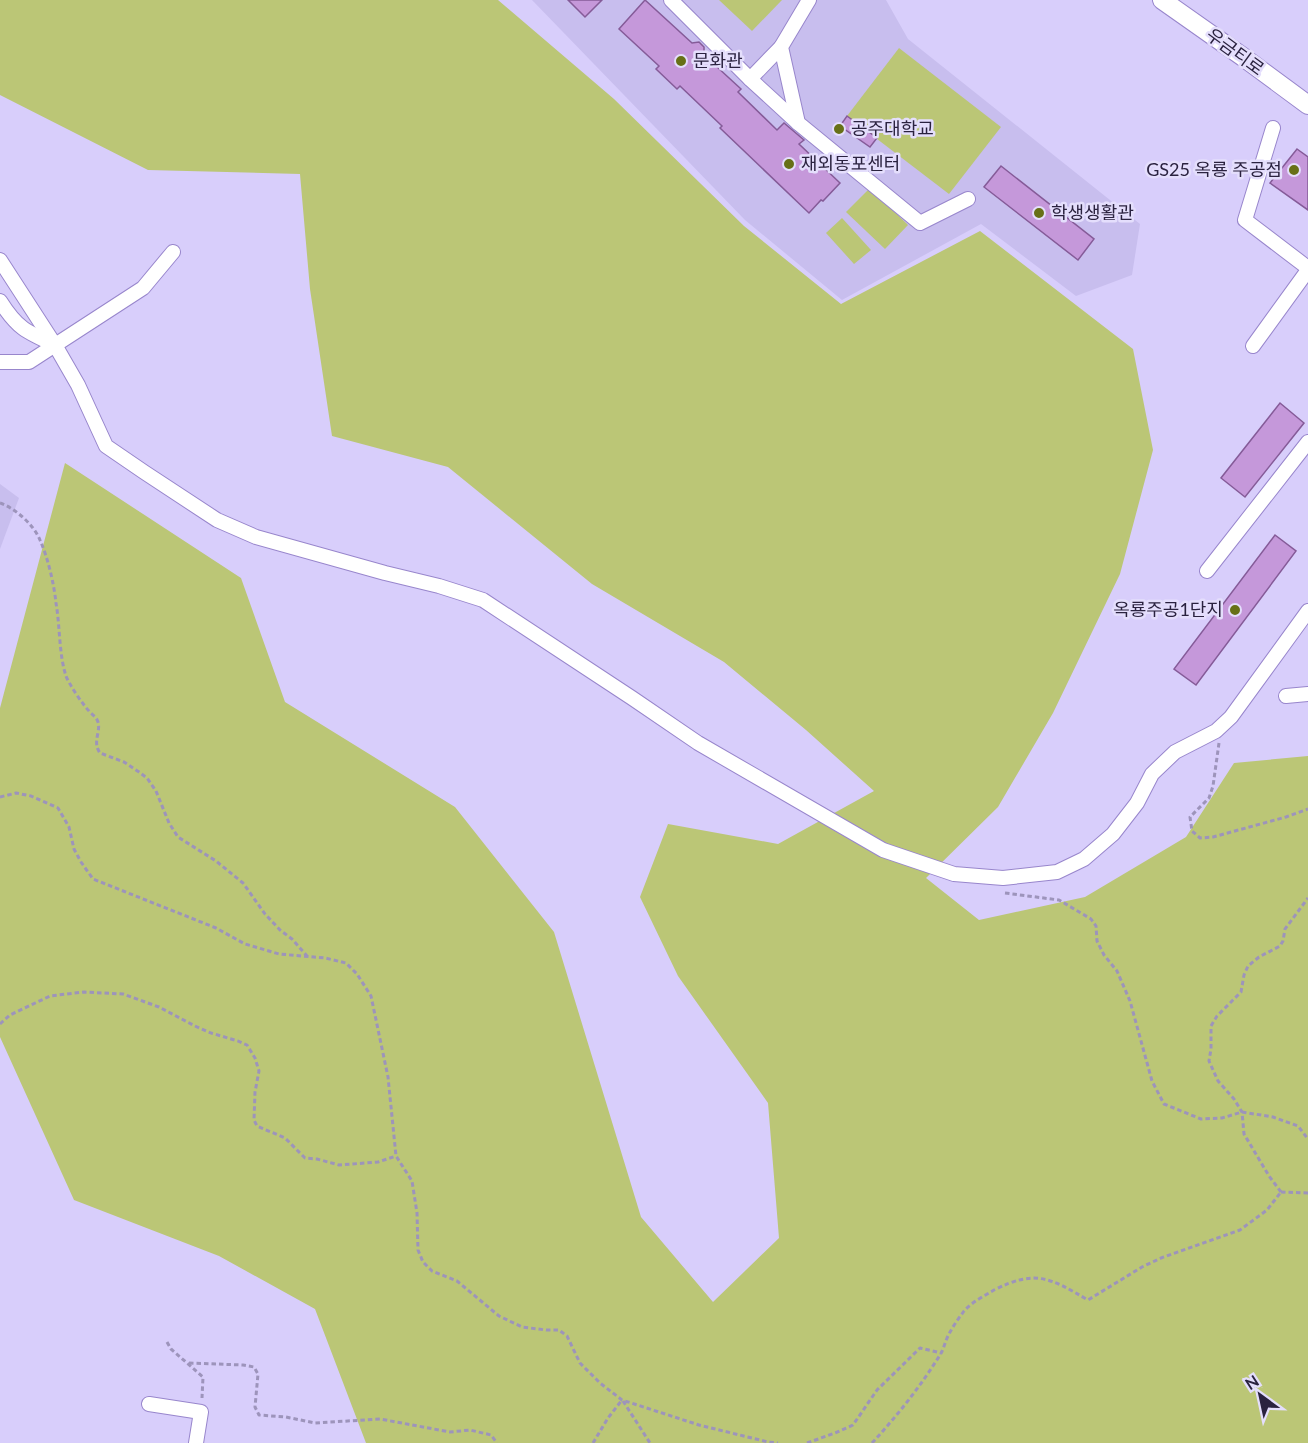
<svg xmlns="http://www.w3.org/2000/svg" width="1308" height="1443" font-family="Lato,'Noto Sans KR',sans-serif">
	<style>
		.built { fill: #c8beee }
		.green { fill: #bbc676 }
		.building { fill: #c598da; stroke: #855b98; stroke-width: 1.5 }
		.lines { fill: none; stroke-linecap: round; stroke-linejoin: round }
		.minor-casing { stroke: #9886cc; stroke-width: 16 }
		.major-casing { stroke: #9886cc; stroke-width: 20 }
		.path { stroke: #9d94bb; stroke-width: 3; stroke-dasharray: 4.5 3; stroke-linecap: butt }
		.minor { stroke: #fff; stroke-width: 14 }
		.major { stroke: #fff; stroke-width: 18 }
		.poi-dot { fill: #677017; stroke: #e4defc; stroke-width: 2 }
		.labels { text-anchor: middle; stroke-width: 5; stroke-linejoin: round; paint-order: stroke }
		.street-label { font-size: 18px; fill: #2a223f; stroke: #e4defc }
		.poi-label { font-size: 18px; fill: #2a223f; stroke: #e4defc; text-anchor: start }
	</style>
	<rect width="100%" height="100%" fill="#d8cefb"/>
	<g class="built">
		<polygon points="532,0 886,0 908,39 1140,224 1132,275 1076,296 981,224 842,300 745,220"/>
		<polygon points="0,484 19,498 0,549"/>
	</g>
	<g class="green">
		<polygon points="0,0 498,0 614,99 744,226 841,304 980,231 1133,349 1153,450 1120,574 1053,713 998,807 926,878 979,920 1085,897 1186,837 1234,763 1308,756 1308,1443 366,1443 315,1309 219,1256 74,1200 0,1037 0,708 65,463 241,578 285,702 455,807 554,932 641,1217 713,1302 779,1238 768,1103 678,976 640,897 668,824 778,844 874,791 806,730 724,662 592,584 448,467 332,436 310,289 300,174 148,170 0,95"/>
		<polygon points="719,0 782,0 752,31"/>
		<polygon points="899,48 1001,127 949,194 847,116"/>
		<polygon points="870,188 908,225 885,249 846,212"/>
		<polygon points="842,218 871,250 854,264 826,233"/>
	</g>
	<g class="building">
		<polygon points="568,0 602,0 585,17"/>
		<polygon points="645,0 692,43 699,42 704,47 704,55 741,89 738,92 777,130 784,123 804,140 799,144 840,183 823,201 821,200 809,213 720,128 722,126 680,86 677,89 656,69 659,66 619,29"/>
		<polygon points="847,116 877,138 870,147 840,126"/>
		<polygon points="1297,149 1308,157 1308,210 1270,183"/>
		<polygon points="1001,166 1094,239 1078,260 984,187"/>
		<polygon points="1280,403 1304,423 1245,497 1221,478"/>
		<polygon points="1275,535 1296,551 1196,685 1174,669"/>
	</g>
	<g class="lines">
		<defs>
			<g id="minor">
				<polyline points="671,0 750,79"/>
				<polyline points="809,0 781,47 798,123 920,223 968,199"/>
				<polyline points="781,47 750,79 798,123"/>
				<polyline points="1273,128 1245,220 1308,268"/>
				<polyline points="0,260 55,345 78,385 106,446 144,472 217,520 256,537 385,573 439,586 483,600 632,698 698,743 883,850 954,874 1003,878 1057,872 1084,859 1113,834 1137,803 1152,774 1175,752 1216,731 1231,717 1308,611"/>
				<path d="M0 301C17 328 26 332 55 345"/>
				<polyline points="1253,346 1308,270"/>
				<polyline points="0,362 29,362 143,288 173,252"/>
				<polyline points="1207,571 1308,442"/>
				<polyline points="1286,696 1308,694"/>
				<polyline points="149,1404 201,1412 196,1443"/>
			</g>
			<polyline id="major" points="1162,0 1243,57 1308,105"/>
		</defs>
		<use href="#minor" class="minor-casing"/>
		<use href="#major" class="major-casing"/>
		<g class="path">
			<path d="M0 503C15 508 34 525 40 540 48 558 54 584 56 603 60 626 59 655 66 676 69 684 83 705 89 711 92 715 96 716 98 722 101 732 92 742 100 753L124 762 139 772 147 778 156 791 169 823 178 837 216 861 243 883 265 914 280 930 292 939 307 956"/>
			<polyline points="1219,743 1213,786 1209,798 1190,817 1192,831 1200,838 1213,837 1286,817 1308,809"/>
			<polyline points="0,797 16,793 31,796 58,808 69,827 74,849 81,862 93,879 216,928 245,944 279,954 325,958 346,963 357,974 371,996 388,1077 396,1156 412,1181 417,1213 418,1250 423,1262 432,1271 457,1281 499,1316 522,1327 546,1330 559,1330 567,1336 580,1363 600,1383 622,1400 699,1425 768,1442 778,1443"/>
			<polyline points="1005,893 1059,900 1091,919 1096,926 1097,941 1104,955 1117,971 1130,1001 1152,1081 1164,1104 1201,1119 1222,1118 1242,1112 1273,1117 1298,1126 1308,1139"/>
			<polyline points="0,1024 10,1015 50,996 84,992 123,994 159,1007 195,1026 211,1033 238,1041 247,1045 255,1058 259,1071 255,1092 254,1120 257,1126 285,1138 305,1158 317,1159 339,1165 378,1162 396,1156"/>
			<polyline points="1281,1192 1269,1176 1244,1134 1242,1112 1234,1099 1218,1081 1209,1061 1211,1049 1211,1026 1217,1016 1241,992 1244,975 1248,966 1259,957 1280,946 1283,941 1285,929 1308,898"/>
			<polyline points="1281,1192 1308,1193"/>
			<polyline points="167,1342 171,1349 203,1377 202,1398"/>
			<polyline points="189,1363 243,1365 254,1367 258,1374 255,1407 259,1415 286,1417 315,1423 380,1419 450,1432 470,1430 491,1435 497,1443"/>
			<polyline points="623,1401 650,1443"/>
			<polyline points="593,1443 608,1418 622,1400"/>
			<polyline points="807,1443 835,1433 853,1425 877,1390 920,1348 941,1353"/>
			<path d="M872 1443C897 1416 920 1387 940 1355 944 1349 945 1341 949 1334 953 1326 959 1318 964 1311 972 1302 984 1296 994 1290 1036 1269 1050 1278 1088 1300L1142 1267 1161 1258 1240 1230 1267 1210 1281 1192"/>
		</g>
		<use href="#minor" class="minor"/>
		<use href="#major" class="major"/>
	</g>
	<g class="poi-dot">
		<circle cx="681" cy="61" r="6"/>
		<circle cx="839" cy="129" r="6"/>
		<circle cx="789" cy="164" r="6"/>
		<circle cx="1294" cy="170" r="6"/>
		<circle cx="1039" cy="213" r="6"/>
		<circle cx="1235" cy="610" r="6"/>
	</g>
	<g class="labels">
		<g class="street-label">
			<text transform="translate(1235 52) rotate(36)" y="6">우금티로</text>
		</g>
		<g class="poi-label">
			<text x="693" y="67">문화관</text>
			<text x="851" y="135">공주대학교</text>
			<text x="801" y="170">재외동포센터</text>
			<text x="1282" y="176" text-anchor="end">GS25 옥룡 주공점</text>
			<text x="1051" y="219">학생생활관</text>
			<text x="1223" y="616" text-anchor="end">옥룡주공1단지</text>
		</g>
	</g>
	<g transform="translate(1260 1395) rotate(327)" stroke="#e4defc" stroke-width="4.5" paint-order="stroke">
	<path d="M0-4.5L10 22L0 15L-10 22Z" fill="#2a223f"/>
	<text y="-9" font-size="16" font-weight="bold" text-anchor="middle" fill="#2a223f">N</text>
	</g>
</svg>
